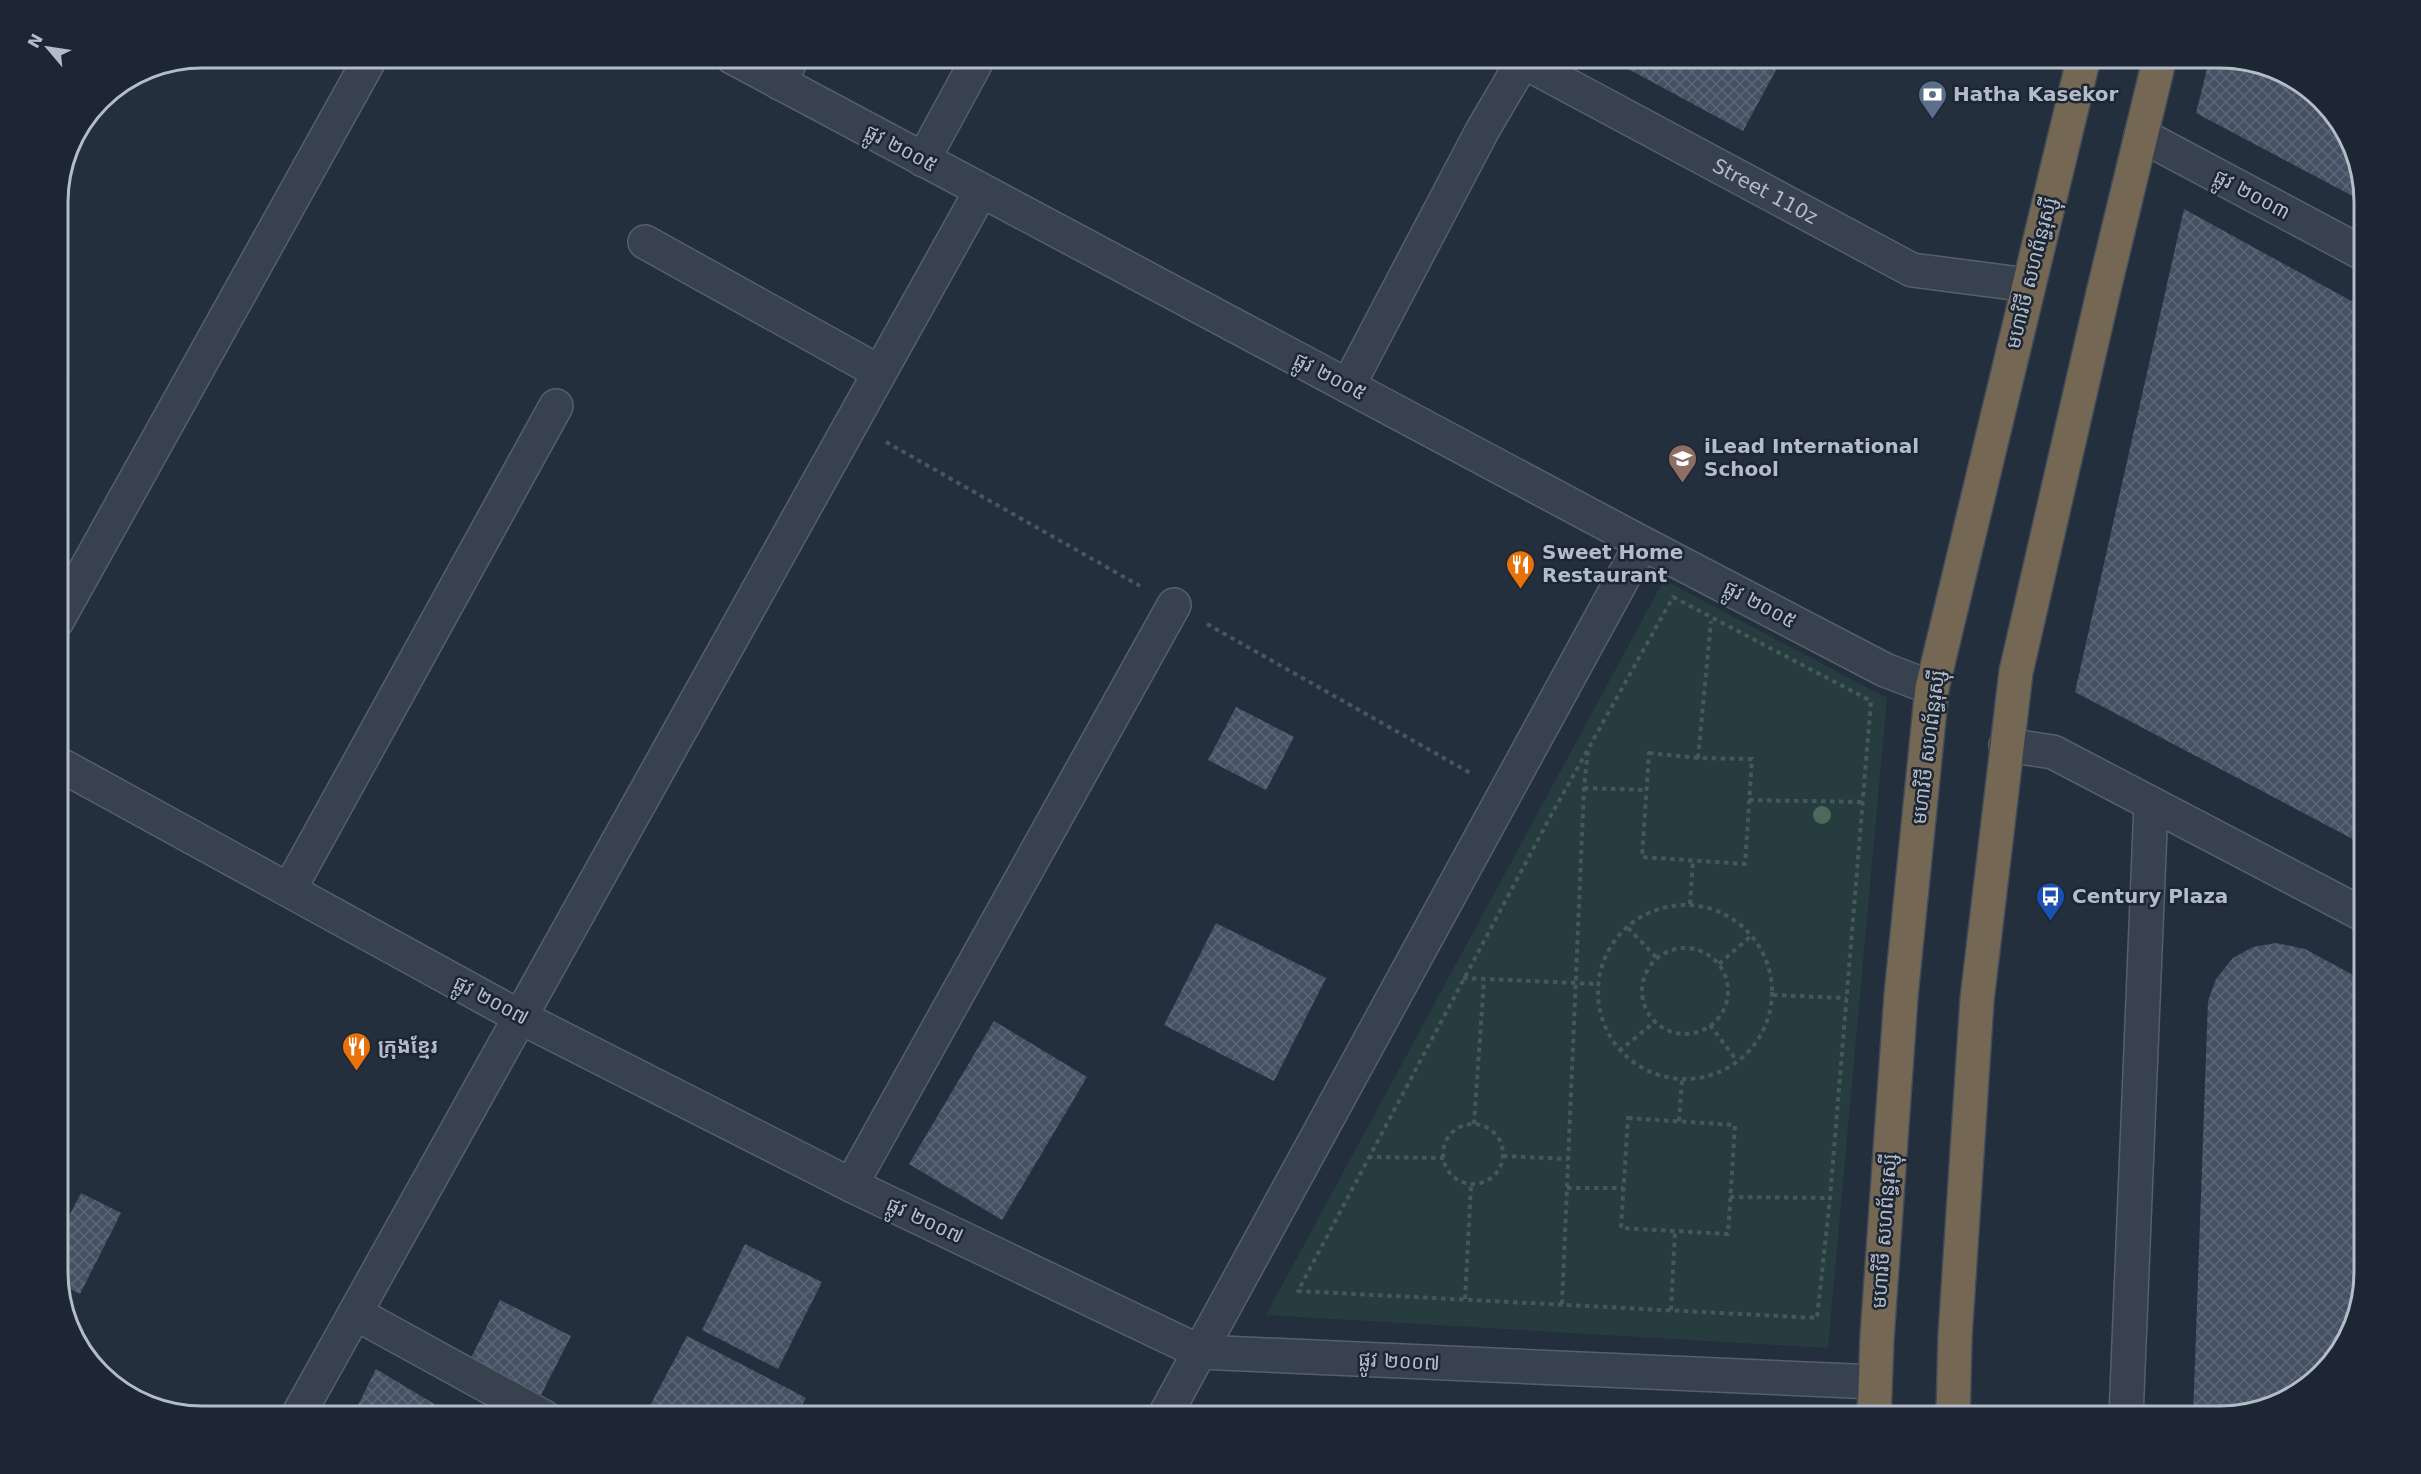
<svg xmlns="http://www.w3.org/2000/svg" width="2421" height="1474" font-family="'DejaVu Sans','Noto Sans Khmer',sans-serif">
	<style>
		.park { fill: #263c3f }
		.building { fill: url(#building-cross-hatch) }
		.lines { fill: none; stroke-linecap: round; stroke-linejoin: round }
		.minor-casing { stroke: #565f6c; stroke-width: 36 }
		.highway-casing { stroke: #434c59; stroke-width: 36 }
		.path { stroke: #44595c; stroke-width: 4; stroke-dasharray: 4.5 4.5; stroke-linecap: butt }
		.minor { stroke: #38414e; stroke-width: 33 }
		.highway { stroke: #746855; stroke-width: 33 }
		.tree { fill: #4b6a5d }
		.labels { text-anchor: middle; stroke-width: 5; stroke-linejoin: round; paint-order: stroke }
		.poi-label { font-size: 20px; font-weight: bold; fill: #b4bcc9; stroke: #1d2633; text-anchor: start }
		.street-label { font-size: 20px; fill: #b4bcc9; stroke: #1d2633 }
		.rim { fill: none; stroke: #b4bcc9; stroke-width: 3 }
	</style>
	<defs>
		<pattern id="building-cross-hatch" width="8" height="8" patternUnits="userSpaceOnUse" patternTransform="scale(1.5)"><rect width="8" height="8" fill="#455162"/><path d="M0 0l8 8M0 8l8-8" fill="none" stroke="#5d6877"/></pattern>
	</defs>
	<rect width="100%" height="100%" fill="#242f3e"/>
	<polygon class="park" points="1664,580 1887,698 1828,1348 1266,1315"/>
	<g class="building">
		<polygon points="1606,57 1783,57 1743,131"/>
		<polygon points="2210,57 2220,57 2292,77 2344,129 2364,192 2364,202 2196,113"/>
		<polygon points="2184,209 2364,308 2364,845 2075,692"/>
		<polygon points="1236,707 1294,737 1266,790 1208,760"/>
		<polygon points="1216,923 1326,978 1274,1081 1164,1025"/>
		<polygon points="2276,943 2305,949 2364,981 2364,1273 2344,1345 2291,1398 2220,1417 2193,1417 2208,1001 2216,979 2233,958 2253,947"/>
		<polygon points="994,1021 1087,1077 1002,1220 909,1164"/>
		<polygon points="81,1193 121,1213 80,1294 58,1283 57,1239"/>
		<polygon points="745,1244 822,1282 778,1369 702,1330"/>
		<polygon points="500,1300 571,1336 538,1401 467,1366"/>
		<polygon points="687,1336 806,1398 796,1417 644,1417"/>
		<polygon points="376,1369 456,1417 352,1417"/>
	</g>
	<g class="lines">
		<defs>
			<g id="minor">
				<polyline points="732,57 1642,543 1885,670 1932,688"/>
				<path id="s1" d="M1515 57 1912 270 2028 285"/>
				<polyline points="780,83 792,57"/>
				<polyline points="2141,135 2364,254"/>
				<polyline points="923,160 979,57"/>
				<polyline points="645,242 879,372"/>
				<polyline points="1348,386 1482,131 1523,61"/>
				<polyline points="57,621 371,57"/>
				<polyline points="2006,745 2053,752 2364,915"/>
				<polyline points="57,763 520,1017 851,1185 1200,1352 1875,1382"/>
				<polyline points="289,890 556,406"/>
				<polyline points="851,1185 1174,605"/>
				<polyline points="355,1313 544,1417"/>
				<polyline points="297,1417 981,191"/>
				<polyline points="1164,1417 1642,543"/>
				<polyline points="2126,1417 2151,804"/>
			</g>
			<g id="highway">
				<polyline points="1874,1417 1877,1338 1901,996 1932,688 2084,57"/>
				<polyline points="1953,1417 1955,1337 1977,1000 2016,672 2104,289 2160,57"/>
			</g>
		</defs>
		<use href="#minor" class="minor-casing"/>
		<use href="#highway" class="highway-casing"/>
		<g class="path">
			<polyline points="886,442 1140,586"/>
			<polygon points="1673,597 1871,701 1830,1198 1817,1318 1298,1291 1549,819"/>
			<polyline points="1207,624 1472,774"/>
			<polygon points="1649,753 1698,758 1752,759 1745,864 1642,857"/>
			<polyline points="1698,758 1711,621"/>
			<polyline points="1584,788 1646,790"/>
			<polyline points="1749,800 1862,802"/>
			<polyline points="1690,904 1693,861"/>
			<circle cx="1685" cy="992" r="87"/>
			<polyline points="1628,928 1658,959"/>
			<circle cx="1685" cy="991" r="43"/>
			<polyline points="1719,964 1752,935"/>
			<polyline points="1463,978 1598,984"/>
			<polyline points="1773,995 1846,998"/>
			<polyline points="1710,1025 1737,1061"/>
			<polyline points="1619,1051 1656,1021"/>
			<polygon points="1628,1118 1735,1125 1728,1234 1621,1228"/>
			<polyline points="1679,1121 1682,1080"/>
			<polyline points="1474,1124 1484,980"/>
			<circle cx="1473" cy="1154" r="30"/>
			<polyline points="1503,1156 1568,1159"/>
			<polyline points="1368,1157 1444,1158"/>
			<polyline points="1567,1188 1623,1188"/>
			<polyline points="1730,1197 1830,1198"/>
			<polyline points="1465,1299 1471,1185"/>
			<polyline points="1562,1304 1584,788 1588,750"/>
			<polyline points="1671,1310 1675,1231"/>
		</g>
		<use href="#minor" class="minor"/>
		<use href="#highway" class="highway"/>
	</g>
	<circle class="tree" cx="1822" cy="815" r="9"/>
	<defs>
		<symbol id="bank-pin" viewBox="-11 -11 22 30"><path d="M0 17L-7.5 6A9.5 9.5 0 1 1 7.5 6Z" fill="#5c6f8a" stroke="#1d2633"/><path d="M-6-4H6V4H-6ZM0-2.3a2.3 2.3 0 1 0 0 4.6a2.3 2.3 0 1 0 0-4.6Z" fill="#fff"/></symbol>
		<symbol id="school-pin" viewBox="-11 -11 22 30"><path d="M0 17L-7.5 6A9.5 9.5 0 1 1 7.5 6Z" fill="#8d6e63" stroke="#1d2633"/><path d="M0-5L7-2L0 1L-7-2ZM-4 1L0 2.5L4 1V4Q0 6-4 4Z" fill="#fff"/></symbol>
		<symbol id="restaurant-pin" viewBox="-11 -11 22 30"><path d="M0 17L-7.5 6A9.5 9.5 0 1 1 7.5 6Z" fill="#e8710a" stroke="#1d2633"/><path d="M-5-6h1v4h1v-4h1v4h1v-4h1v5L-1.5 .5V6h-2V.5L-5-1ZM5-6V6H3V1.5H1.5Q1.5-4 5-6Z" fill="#fff"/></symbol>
		<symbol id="bus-pin" viewBox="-11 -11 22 30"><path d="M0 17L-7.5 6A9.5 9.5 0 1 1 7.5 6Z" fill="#1a4fb4" stroke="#1d2633"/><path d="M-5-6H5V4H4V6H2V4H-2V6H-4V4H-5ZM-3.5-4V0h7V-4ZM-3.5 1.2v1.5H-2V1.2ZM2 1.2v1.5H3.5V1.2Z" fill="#fff"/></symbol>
	</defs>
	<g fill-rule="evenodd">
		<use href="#bank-pin" x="1916" y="78" width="33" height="45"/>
		<use href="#school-pin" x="1666" y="442" width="33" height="45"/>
		<use href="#restaurant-pin" x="1504" y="548" width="33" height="45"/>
		<use href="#bus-pin" x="2034" y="880" width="33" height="45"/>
		<use href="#restaurant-pin" x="340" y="1030" width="33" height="45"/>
	</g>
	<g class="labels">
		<g class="poi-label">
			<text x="1953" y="101">Hatha Kasekor</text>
			<text x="1704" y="453">iLead International<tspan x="1704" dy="23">School</tspan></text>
			<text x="1542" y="559">Sweet Home<tspan x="1542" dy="23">Restaurant</tspan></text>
			<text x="2072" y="903">Century Plaza</text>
			<text x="378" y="1053">ក្រុងខ្មែរ</text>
		</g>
		<g class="street-label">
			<text transform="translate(901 148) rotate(28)" y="7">ផ្លូវ ២០០៥</text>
			<text dy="7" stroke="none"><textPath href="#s1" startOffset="284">Street 110z</textPath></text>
			<text transform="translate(2252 194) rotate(28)" y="7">ផ្លូវ ២០០៣</text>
			<text transform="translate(2031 273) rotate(-76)" y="7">មហាវិថី សហព័ន្ធរុស្ស៊ី</text>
			<text transform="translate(1330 376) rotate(28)" y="7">ផ្លូវ ២០០៥</text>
			<text transform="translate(1760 604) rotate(28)" y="7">ផ្លូវ ២០០៥</text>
			<text transform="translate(1928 747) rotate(-83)" y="7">មហាវិថី សហព័ន្ធរុស្ស៊ី</text>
			<text transform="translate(491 1000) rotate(28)" y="7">ផ្លូវ ២០០៧</text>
			<text transform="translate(925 1220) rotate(25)" y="7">ផ្លូវ ២០០៧</text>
			<text transform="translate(1884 1231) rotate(-86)" y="7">មហាវិថី សហព័ន្ធរុស្ស៊ី</text>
			<text transform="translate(1399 1361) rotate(3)" y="7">ផ្លូវ ២០០៧</text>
		</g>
	</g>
	<path d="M0 0H2421V1474H0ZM202 68H2220A134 134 0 0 1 2354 202V1272A134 134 0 0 1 2220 1406H202A134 134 0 0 1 68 1272V202A134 134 0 0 1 202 68Z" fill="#1d2633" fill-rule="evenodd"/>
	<path class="rim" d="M202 68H2220A134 134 0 0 1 2354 202V1272A134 134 0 0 1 2220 1406H202A134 134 0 0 1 68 1272V202A134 134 0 0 1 202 68Z"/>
	<g transform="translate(48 48) rotate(299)" stroke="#1d2633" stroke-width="4.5" paint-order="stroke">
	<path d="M0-4.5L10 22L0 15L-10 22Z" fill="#b4bcc9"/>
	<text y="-9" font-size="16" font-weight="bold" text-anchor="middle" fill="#b4bcc9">N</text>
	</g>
</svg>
